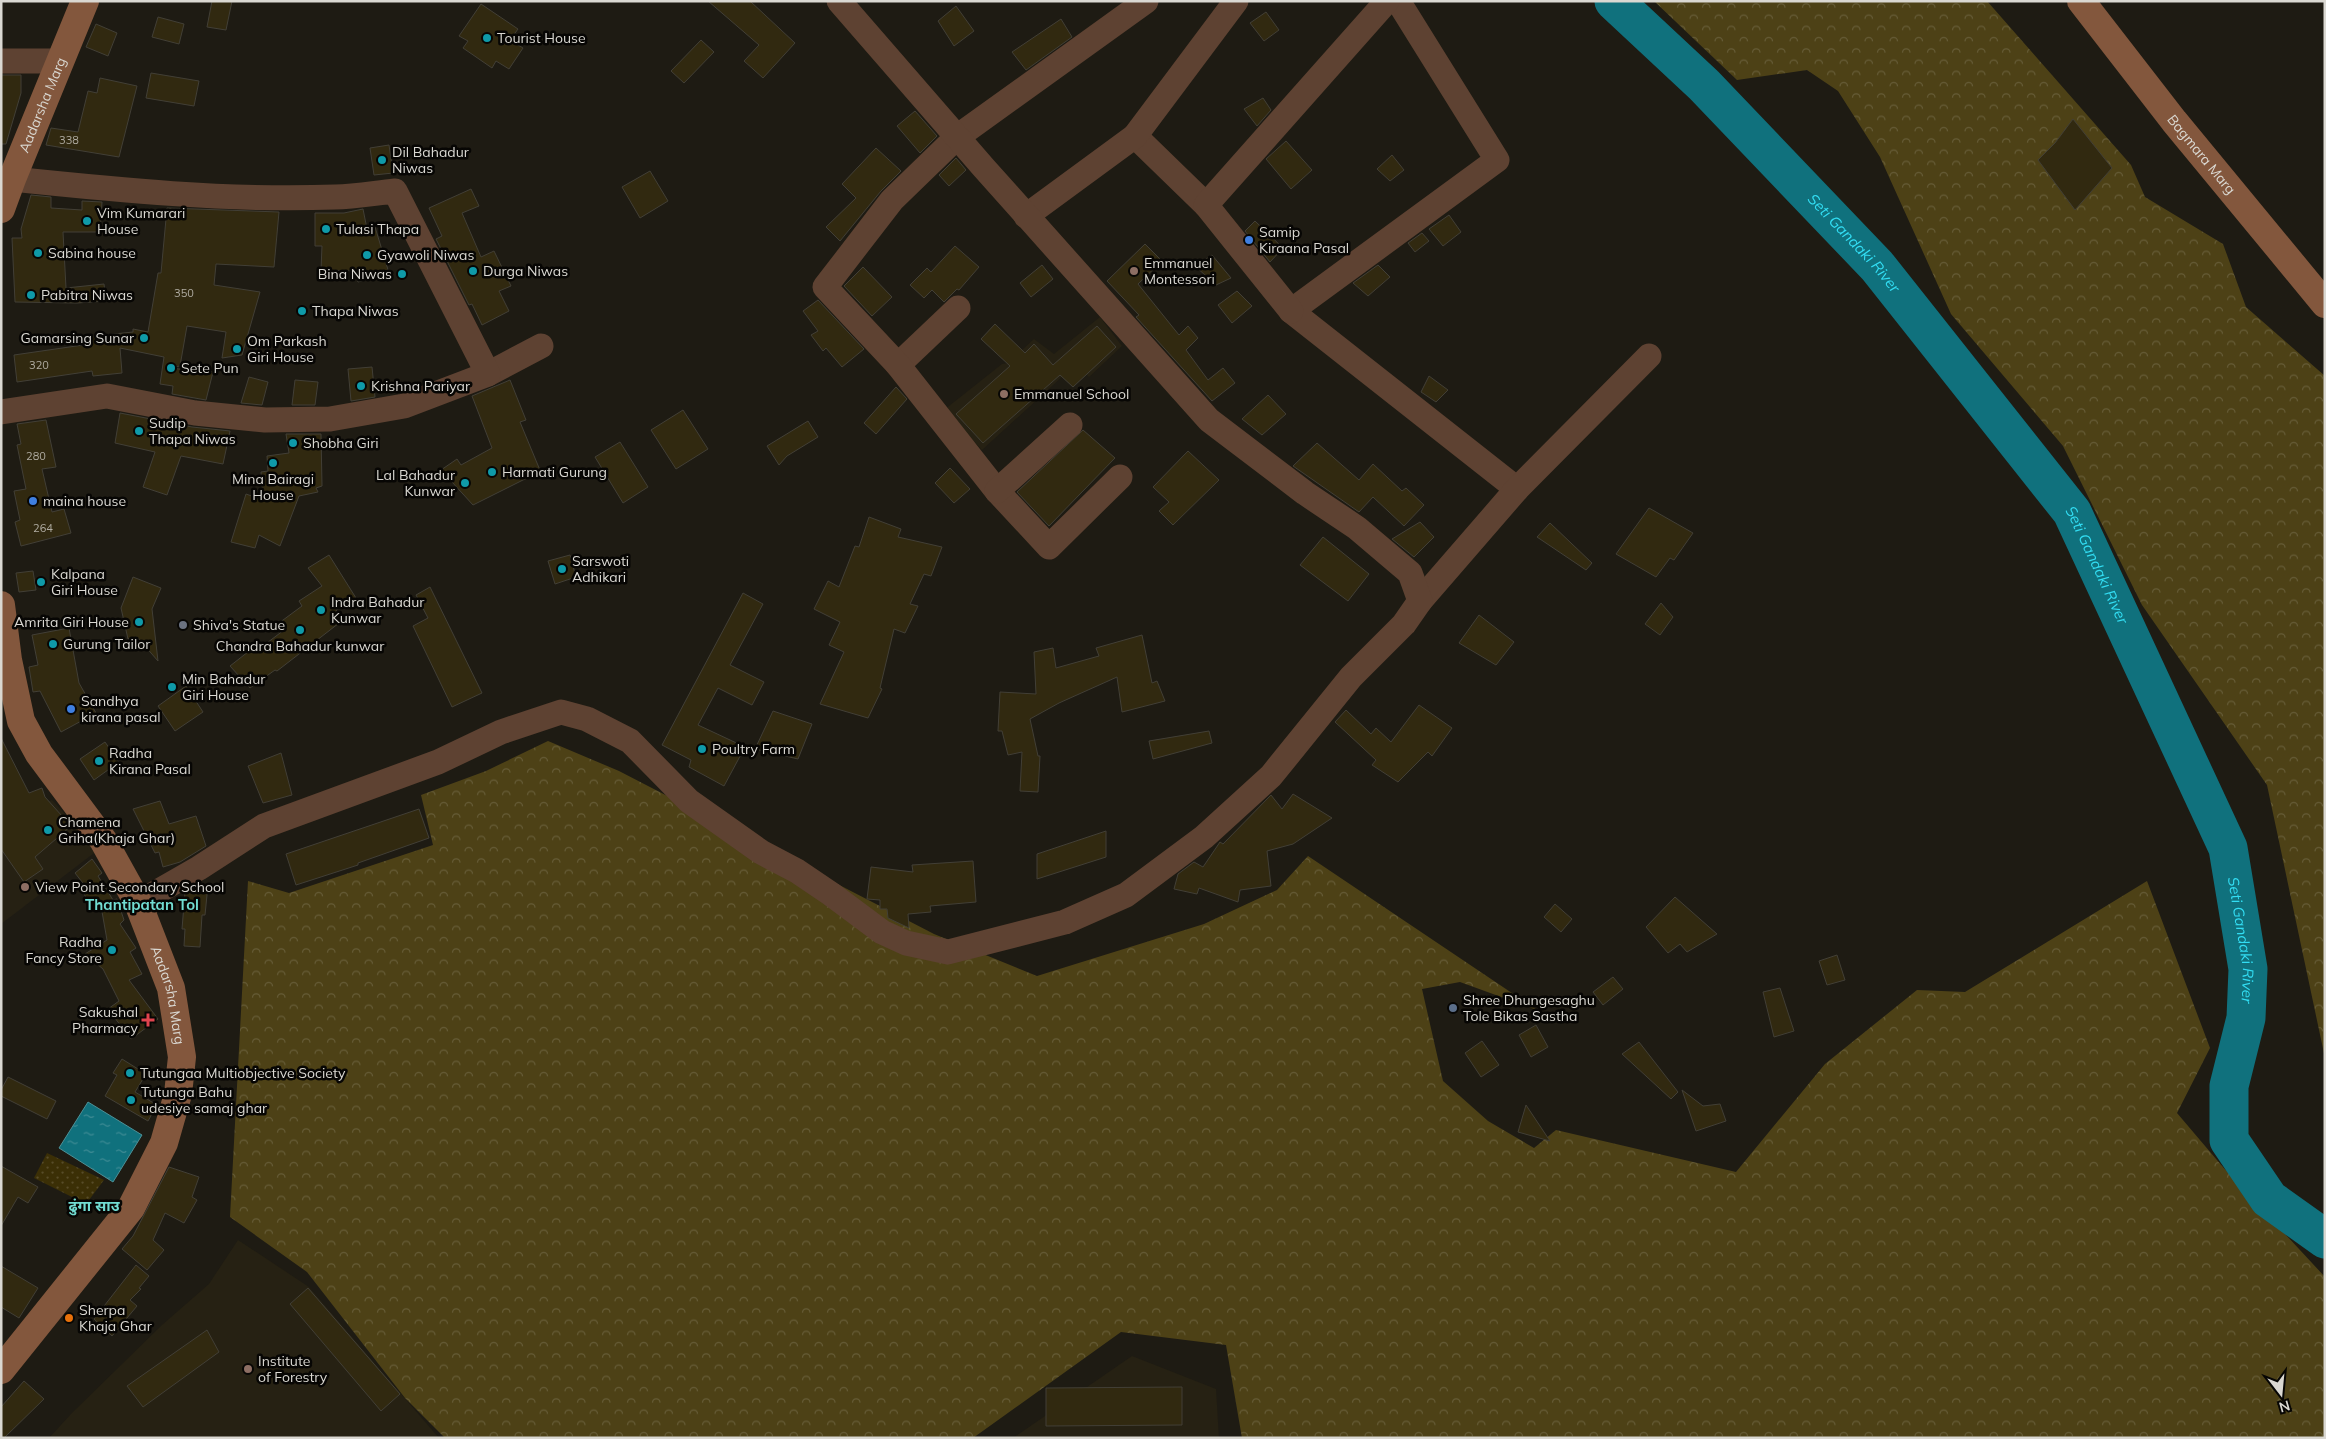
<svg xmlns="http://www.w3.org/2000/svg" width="2326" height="1439" font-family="Mulish,'Noto Sans Devanagari',sans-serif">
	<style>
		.built { fill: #262113 }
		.forest { fill: url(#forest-crowns) }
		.park { fill: url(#park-dots) }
		.water { fill: url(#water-ripples); stroke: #4d9096 }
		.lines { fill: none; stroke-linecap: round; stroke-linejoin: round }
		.river { stroke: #10717d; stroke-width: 39 }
		.building { fill: #312910; stroke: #423f36 }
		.street { stroke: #5e4232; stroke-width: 25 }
		.secondary { stroke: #83573d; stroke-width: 28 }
		.culture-dot { fill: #0f9aa8; stroke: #070604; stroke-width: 2 }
		.shop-dot { fill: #3f7fe0; stroke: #070604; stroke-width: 2 }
		.education-dot { fill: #8d6e63; stroke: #070604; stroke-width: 2 }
		.worship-dot { fill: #6b7280; stroke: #070604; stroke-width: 2 }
		.service-dot { fill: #5c6f8a; stroke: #070604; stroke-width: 2 }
		.health-dot { fill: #e0444e; stroke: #070604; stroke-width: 2 }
		.food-dot { fill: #e8710a; stroke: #070604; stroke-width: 2 }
		.labels { text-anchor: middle; stroke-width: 5; stroke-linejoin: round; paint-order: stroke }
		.number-label { font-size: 11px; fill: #b0aca2 }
		.poi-label { font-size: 14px; fill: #dad8d2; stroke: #070604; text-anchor: start }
		.street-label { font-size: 14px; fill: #dad8d2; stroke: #070604 }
		.water-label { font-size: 15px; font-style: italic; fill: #32ddf3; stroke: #070604 }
		.neighbourhood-label { font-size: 15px; font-weight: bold; fill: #72dcd2; stroke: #070604 }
	</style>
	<defs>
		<pattern id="forest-crowns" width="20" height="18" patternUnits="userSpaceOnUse" patternTransform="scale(1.25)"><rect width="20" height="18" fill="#4d4116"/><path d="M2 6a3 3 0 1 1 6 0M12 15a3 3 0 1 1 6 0" fill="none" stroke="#665c37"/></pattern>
		<pattern id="park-dots" width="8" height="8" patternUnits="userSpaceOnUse" patternTransform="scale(1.25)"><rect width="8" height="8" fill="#3b2f06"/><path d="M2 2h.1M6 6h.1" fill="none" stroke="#574c29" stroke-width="1.8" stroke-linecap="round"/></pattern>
		<pattern id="water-ripples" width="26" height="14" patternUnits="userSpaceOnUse" patternTransform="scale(1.25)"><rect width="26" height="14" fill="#10717d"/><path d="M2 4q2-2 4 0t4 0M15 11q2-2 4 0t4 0" fill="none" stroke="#3e8b94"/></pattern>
	</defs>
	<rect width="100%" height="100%" fill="#1e1b13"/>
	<g class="built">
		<polygon points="1100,317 1122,346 1089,377 1076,364 982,450 944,410 1002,364 1008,363 1034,339 1054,354"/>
		<polygon points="52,800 98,850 1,924 1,824 17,813"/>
		<polygon points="238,1240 309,1287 439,1438 49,1438 71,1414 162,1325 209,1284"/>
		<polygon points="1132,1356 1216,1389 1219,1438 1013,1438"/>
	</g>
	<g class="forest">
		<polygon points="1654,1 1987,1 2131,165 2145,197 2223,244 2246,307 2325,376 2325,1058 2267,785 2142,605 2063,446 1951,314 1880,157 1838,91 1807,70 1737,80"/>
		<polygon points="548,741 619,771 934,934 1037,976 1204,924 1277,890 1308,856 1537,1010 1460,982 1422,989 1443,1081 1488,1121 1534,1148 1556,1130 1736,1172 1825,1064 1917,990 1965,992 2147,881 2210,1048 2177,1113 2222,1166 2325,1277 2325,1438 1242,1438 1226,1345 1121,1332 973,1438 445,1438 405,1398 307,1272 230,1217 248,881 289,893 433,845 421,795 486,771"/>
	</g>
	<polygon class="park" points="47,1153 104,1180 86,1204 34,1178"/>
	<polygon class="water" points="88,1102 142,1135 113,1182 59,1148"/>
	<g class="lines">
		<path class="river" id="s1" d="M1614 1 1704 85 1877 266 2072 512 2228 848 2248 969 2246 1018 2229 1086V1140L2269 1199 2325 1239"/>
	</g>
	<g class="building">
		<polygon points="212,1 232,1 226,30 207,27"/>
		<polygon points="708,1 750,1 795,43 763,78 744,61 759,45"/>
		<polygon points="481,4 518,29 510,40 523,48 509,69 496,61 492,68 463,48 468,41 459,36"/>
		<polygon points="956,6 974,31 954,46 938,21"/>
		<polygon points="1266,12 1279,30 1264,41 1250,23"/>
		<polygon points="158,17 184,24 179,44 152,37"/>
		<polygon points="1061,19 1072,37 1026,70 1012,52"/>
		<polygon points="96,24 117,33 108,56 86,47"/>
		<polygon points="701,40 714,52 684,83 671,71"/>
		<polygon points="151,73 199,81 194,106 146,98"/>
		<polygon points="1,75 21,75 21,93 6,144 1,144"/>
		<polygon points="100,78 137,86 119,157 46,145 51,128 78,132 88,91 97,93"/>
		<polygon points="1263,98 1271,110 1257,126 1244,109"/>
		<polygon points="915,111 937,136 920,153 897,126"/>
		<polygon points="2073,119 2112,168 2075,210 2038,160 2055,143"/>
		<polygon points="1286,141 1312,170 1291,189 1266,159"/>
		<polygon points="389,145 393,173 374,175 370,148"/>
		<polygon points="876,148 901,171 881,191 840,241 826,227 856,198 842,184"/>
		<polygon points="1392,155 1404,170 1390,181 1377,169"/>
		<polygon points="956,158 966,170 949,186 939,175"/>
		<polygon points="650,171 668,201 640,218 622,187"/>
		<polygon points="471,189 479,206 462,213 481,257 494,251 511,286 499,291 509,311 482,325 472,304 469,305 436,239 442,236 429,208"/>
		<polygon points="31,195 51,197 51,208 82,210 82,201 102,202 100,232 63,232 66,288 104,284 106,301 77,303 15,302 12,238 22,238 21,229"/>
		<polygon points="167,208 279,212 274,267 216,264 214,285 260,292 242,355 222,358 226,332 187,326 180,366 168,368 213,372 206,400 172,394 173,386 160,384 164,357 120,348 122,373 93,376 92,371 17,382 14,355 90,344 85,341 85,337 133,332 133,329 148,332 158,273 161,273"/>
		<polygon points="363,209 367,229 375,227 389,273 358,282 355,271 321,270 322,246 315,246 315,213 344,213"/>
		<polygon points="1449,215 1461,232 1443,246 1429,229"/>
		<polygon points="1255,221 1283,248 1270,262 1245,231"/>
		<polygon points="1422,233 1429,241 1415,252 1408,243"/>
		<polygon points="1145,244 1162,261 1138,284 1179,335 1188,326 1198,338 1186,350 1208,380 1223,368 1235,383 1212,401 1136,317 1139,315 1107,281"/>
		<polygon points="955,246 979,267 959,290 957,289 944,302 932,290 924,298 910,285 927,268 931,272"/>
		<polygon points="1212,255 1231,278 1216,285 1195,266"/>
		<polygon points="1042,265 1053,279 1031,297 1020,283"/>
		<polygon points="1378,265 1390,277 1368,296 1353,283"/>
		<polygon points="863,267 892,297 872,316 844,286"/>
		<polygon points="1237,291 1252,306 1232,323 1218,305"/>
		<polygon points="818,300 864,349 842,367 826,348 823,351 811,335 818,331 803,311"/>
		<polygon points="995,324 1025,353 1034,344 1053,365 1097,326 1116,347 1073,387 1060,375 983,443 956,414 1010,366 981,339"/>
		<polygon points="372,367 375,397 351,401 348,369"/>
		<polygon points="1429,376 1448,390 1436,402 1421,392"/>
		<polygon points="249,377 268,382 262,405 241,403"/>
		<polygon points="295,380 318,382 315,405 292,405"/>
		<polygon points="510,380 526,420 520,422 542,475 529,477 473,505 441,470 457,459 461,465 492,448 472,396"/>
		<polygon points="896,387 907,399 876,434 864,423"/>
		<polygon points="1268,395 1286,414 1262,435 1242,419"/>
		<polygon points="683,410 708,449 676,469 651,430"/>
		<polygon points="120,413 192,427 230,431 223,464 181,456 167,495 143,487 155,452 115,443"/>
		<polygon points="46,420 56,467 42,469 52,512 64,509 71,533 21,546 15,522 20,520 14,491 26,489 17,445 21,444 17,424"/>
		<polygon points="808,421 818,437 787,456 779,465 767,446"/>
		<polygon points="1083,430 1115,458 1049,526 1017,492"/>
		<polygon points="286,434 321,434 322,486 316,488 318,492 299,496 280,546 259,535 255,548 231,542 246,494 263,500 261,472 268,471 267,456 289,453"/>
		<polygon points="620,442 648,487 623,503 595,457"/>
		<polygon points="1317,443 1359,480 1373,464 1402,491 1406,488 1424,505 1404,526 1373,497 1359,512 1293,466"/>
		<polygon points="1188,451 1219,480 1173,525 1159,511 1169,502 1153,487"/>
		<polygon points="950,468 970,489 954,503 935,483"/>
		<polygon points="1649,508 1693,533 1674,560 1670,558 1656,577 1616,554"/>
		<polygon points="869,517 901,529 898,537 942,547 931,576 924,574 910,604 918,606 905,633 894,629 880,688 882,689 868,718 820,704 844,652 829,645 840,622 814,609 828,581 839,587 855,546 859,547"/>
		<polygon points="1420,522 1434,537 1414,557 1392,539"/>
		<polygon points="1550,523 1592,563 1586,570 1537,537"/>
		<polygon points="1323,537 1369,574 1348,601 1300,565"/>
		<polygon points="329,555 356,598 336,610 343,620 277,671 275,670 250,688 230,666 253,648 255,652 284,630 279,623 302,606 299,601 322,586 308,568"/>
		<polygon points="570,555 576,577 555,584 548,561"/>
		<polygon points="33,571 36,590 19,592 16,573"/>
		<polygon points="133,577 161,588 152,609 158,661 137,637 128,639 121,608"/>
		<polygon points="430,587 482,693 452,707 413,626 428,618 416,595"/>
		<polygon points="743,593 763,604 730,665 764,682 752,705 718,688 698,725 745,747 724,786 689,767 691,760 662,745"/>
		<polygon points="1661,603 1673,617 1660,635 1645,624"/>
		<polygon points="1479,615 1514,642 1496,665 1459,643"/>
		<polygon points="69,628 79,683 96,713 61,732 40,691 33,692 29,667 38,665 32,635"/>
		<polygon points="1142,635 1152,683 1157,681 1165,701 1122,712 1117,677 1059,703 1030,719 1038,756 1040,756 1038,792 1020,791 1022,752 1008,755 1002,731 998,731 1000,692 1036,694 1034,652 1053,648 1056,668 1099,656 1096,648"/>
		<polygon points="186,686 203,712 175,731 158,706"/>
		<polygon points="1419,705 1452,728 1432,756 1428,752 1398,782 1372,765 1376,760 1335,722 1346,710 1371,734 1376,728 1391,742"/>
		<polygon points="773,711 812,724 798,759 755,749"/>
		<polygon points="1209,731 1212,743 1153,759 1149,741"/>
		<polygon points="1,738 29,793 42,788 45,797 71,826 35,857 43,869 24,882 1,849"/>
		<polygon points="105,742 119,762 94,780 80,759"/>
		<polygon points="281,753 292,795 263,803 248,766"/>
		<polygon points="1293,794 1332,818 1293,844 1267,851 1271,886 1240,890 1238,902 1199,888 1197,894 1174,889 1178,874 1194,862 1203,867 1220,842 1223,844 1271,795 1282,809"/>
		<polygon points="160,801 169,824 196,816 206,846 180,862 163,867 159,852 155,853 133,809"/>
		<polygon points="419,809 429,838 358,863 358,865 296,885 286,854"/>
		<polygon points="1106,831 1106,857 1037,879 1037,854"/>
		<polygon points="92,859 102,873 98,876 113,900 117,899 124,920 120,924 136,948 130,952 142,974 129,980 158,1019 131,1039 108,1009 119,1001 103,969 85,954 107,940 101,906 98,902 91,907 82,890 86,887 75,873"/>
		<polygon points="973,861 976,902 930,906 931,912 908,914 909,928 888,918 887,909 880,909 880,900 867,899 871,867 913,872 912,865"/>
		<polygon points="199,885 208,885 205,915 202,915 200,947 184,946 185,929 182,929 185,892"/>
		<polygon points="1675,897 1717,934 1687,952 1680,944 1668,953 1646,927"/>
		<polygon points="1555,904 1572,919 1561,932 1544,917"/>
		<polygon points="1837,955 1845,980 1827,985 1819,961"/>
		<polygon points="1613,977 1623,989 1603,1005 1593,992"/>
		<polygon points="1780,988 1794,1031 1774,1037 1763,992"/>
		<polygon points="1536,1025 1548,1047 1531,1057 1519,1035"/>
		<polygon points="1482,1041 1499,1065 1481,1077 1465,1053"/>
		<polygon points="1639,1042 1678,1092 1671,1099 1622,1054"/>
		<polygon points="122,1059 146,1074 135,1092 157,1105 148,1121 105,1096 117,1075 113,1073"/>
		<polygon points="8,1077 56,1101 47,1119 1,1096 1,1090"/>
		<polygon points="1682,1090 1703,1106 1720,1104 1726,1121 1696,1131"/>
		<polygon points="1526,1105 1550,1141 1518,1132"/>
		<polygon points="1,1166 38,1187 28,1203 18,1197 1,1226"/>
		<polygon points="169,1167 199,1177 192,1197 197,1200 184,1223 165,1213 153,1240 164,1250 147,1270 122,1249 133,1236"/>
		<polygon points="136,1265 149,1276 139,1288 141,1289 130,1300 137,1306 112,1336 94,1319"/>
		<polygon points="1,1266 38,1288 19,1318 1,1307"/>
		<polygon points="308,1288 400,1394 381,1411 290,1304"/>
		<polygon points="207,1330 219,1352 143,1407 127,1386"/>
		<polygon points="24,1381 44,1399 4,1438 1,1438 1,1407"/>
		<polygon points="1182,1387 1182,1425 1046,1426 1046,1388"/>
	</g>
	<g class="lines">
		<g class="street">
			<polyline points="1398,1 1497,160 1291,311 1517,489"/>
			<polyline points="1,61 60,61"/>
			<polyline points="1135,136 1206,205"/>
			<polyline points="1026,216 1135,136 1236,1"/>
			<polyline points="1291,311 1206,205 1387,1"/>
			<polyline points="898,365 958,308"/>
			<polyline points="488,374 541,346"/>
			<path d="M1 412 107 396 195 413 265 420 330 419 404 406 488 374 395 191C375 193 355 197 335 197 227 201 118 190 12 179"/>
			<polyline points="1120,477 1049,547 997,491 898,365 825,287 892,200 957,137 1146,1"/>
			<polyline points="997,491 1070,425"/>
			<polyline points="1420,601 1517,489 1649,356"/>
			<polyline points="138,903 199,868 264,826 438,762 501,732 561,712 587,719 630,741 689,801 761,852 797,871 831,894 882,932 906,943 948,952 1065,922 1126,895 1204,837 1271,776 1351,677 1404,624 1420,601 1410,573 1357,528 1305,493 1209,420 984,168 839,1"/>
		</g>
		<g class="secondary">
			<path id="s2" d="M2081 1 2174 121 2325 304"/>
			<path id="s3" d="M1 209 12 179 85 1"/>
			<path id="s4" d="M1 605 8 660 21 721 39 754 103 840 138 903 171 988 182 1057 178 1094 164 1143 131 1208 1 1370"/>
		</g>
	</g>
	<g class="culture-dot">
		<circle cx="487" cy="38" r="5"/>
		<circle cx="382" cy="160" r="5"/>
		<circle cx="87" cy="221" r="5"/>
		<circle cx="326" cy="229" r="5"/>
		<circle cx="38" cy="253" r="5"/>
		<circle cx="367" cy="255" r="5"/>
		<circle cx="473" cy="271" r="5"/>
		<circle cx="402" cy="274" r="5"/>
		<circle cx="31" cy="295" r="5"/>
		<circle cx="302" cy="311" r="5"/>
		<circle cx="144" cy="338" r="5"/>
		<circle cx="237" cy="349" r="5"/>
		<circle cx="171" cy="368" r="5"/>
		<circle cx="361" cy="386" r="5"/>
		<circle cx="139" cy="431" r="5"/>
		<circle cx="293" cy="443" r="5"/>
		<circle cx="273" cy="463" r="5"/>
		<circle cx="492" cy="472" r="5"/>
		<circle cx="465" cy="483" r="5"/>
		<circle cx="562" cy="569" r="5"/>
		<circle cx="41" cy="582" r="5"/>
		<circle cx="321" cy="610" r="5"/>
		<circle cx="139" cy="622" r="5"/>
		<circle cx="300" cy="630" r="5"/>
		<circle cx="53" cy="644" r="5"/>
		<circle cx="172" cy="687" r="5"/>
		<circle cx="702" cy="749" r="5"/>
		<circle cx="99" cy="761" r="5"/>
		<circle cx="48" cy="830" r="5"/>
		<circle cx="112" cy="950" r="5"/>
		<circle cx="130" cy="1073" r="5"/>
		<circle cx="131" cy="1100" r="5"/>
	</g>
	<g class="shop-dot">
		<circle cx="1249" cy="240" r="5"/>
		<circle cx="33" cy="501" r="5"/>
		<circle cx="71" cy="709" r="5"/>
	</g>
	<g class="education-dot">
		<circle cx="1134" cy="271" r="5"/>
		<circle cx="1004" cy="394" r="5"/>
		<circle cx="25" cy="887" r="5"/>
		<circle cx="248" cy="1369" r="5"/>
	</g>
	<circle class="worship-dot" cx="183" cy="625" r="5"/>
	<circle class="service-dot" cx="1453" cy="1008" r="5"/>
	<path class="health-dot" d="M145.5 1012.5h5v5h5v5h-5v5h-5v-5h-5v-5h5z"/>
	<circle class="food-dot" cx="69" cy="1318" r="5"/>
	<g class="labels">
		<g class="number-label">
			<text x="69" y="144">338</text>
			<text x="184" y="297">350</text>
			<text x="39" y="369">320</text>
			<text x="36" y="460">280</text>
			<text x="43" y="532">264</text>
		</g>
		<g class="poi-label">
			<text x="497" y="43">Tourist House</text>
			<text x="392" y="157">Dil Bahadur<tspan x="392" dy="16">Niwas</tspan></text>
			<text x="97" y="218">Vim Kumarari<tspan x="97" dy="16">House</tspan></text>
			<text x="336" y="234">Tulasi Thapa</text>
			<text x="1259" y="237">Samip<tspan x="1259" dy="16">Kiraana Pasal</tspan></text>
			<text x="48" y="258">Sabina house</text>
			<text x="377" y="260">Gyawoli Niwas</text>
			<text x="1144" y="268">Emmanuel<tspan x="1144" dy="16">Montessori</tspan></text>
			<text x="483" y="276">Durga Niwas</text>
			<text x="392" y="279" text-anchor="end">Bina Niwas</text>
			<text x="41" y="300">Pabitra Niwas</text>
			<text x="312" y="316">Thapa Niwas</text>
			<text x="134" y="343" text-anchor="end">Gamarsing Sunar</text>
			<text x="247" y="346">Om Parkash<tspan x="247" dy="16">Giri House</tspan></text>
			<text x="181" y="373">Sete Pun</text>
			<text x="371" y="391">Krishna Pariyar</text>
			<text x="1014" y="399">Emmanuel School</text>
			<text x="149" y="428">Sudip<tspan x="149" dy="16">Thapa Niwas</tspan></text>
			<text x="303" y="448">Shobha Giri</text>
			<text x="502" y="477">Harmati Gurung</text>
			<text x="455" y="480" text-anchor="end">Lal Bahadur<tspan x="455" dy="16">Kunwar</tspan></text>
			<text x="273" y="484" text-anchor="middle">Mina Bairagi<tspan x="273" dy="16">House</tspan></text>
			<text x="43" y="506">maina house</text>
			<text x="572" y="566">Sarswoti<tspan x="572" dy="16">Adhikari</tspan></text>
			<text x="51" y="579">Kalpana<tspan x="51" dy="16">Giri House</tspan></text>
			<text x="331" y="607">Indra Bahadur<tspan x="331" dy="16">Kunwar</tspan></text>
			<text x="129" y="627" text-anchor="end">Amrita Giri House</text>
			<text x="193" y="630">Shiva's Statue</text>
			<text x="63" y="649">Gurung Tailor</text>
			<text x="300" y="651" text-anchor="middle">Chandra Bahadur kunwar</text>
			<text x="182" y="684">Min Bahadur<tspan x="182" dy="16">Giri House</tspan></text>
			<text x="81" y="706">Sandhya<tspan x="81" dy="16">kirana pasal</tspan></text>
			<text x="712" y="754">Poultry Farm</text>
			<text x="109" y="758">Radha<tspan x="109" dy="16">Kirana Pasal</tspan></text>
			<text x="58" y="827">Chamena<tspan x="58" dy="16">Griha(Khaja Ghar)</tspan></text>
			<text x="35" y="892">View Point Secondary School</text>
			<text x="102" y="947" text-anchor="end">Radha<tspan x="102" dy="16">Fancy Store</tspan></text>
			<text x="1463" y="1005">Shree Dhungesaghu<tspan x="1463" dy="16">Tole Bikas Sastha</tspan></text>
			<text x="138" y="1017" text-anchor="end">Sakushal<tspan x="138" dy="16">Pharmacy</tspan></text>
			<text x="140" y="1078">Tutungaa Multiobjective Society</text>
			<text x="141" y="1097">Tutunga Bahu<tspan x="141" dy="16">udesiye samaj ghar</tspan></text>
			<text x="79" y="1315">Sherpa<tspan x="79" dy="16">Khaja Ghar</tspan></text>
			<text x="258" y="1366">Institute<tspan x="258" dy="16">of Forestry</tspan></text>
		</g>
		<g class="street-label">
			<text dy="5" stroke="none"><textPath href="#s3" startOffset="112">Aadarsha Marg</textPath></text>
			<text dy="5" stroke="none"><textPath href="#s2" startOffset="195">Bagmara Marg</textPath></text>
			<text dy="5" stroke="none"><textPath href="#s4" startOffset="432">Aadarsha Marg</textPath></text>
		</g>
		<g class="water-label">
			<text dy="5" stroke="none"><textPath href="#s1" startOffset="341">Seti Gandaki River</textPath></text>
			<text dy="5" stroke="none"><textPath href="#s1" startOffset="746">Seti Gandaki River</textPath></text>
			<text dy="5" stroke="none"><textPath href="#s1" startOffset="1151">Seti Gandaki River</textPath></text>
		</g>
		<g class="neighbourhood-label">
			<text x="142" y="910">Thantipatan Tol</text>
			<text x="94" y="1211">ढुंगा साउ</text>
		</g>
	</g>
	<rect width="2326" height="1439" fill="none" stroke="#dad8d2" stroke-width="5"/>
	<g transform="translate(2281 1394) rotate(164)" stroke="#070604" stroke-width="4" paint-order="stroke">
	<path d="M0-4L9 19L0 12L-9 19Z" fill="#dad8d2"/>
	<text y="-8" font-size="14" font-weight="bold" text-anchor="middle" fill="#dad8d2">N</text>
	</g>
</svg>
